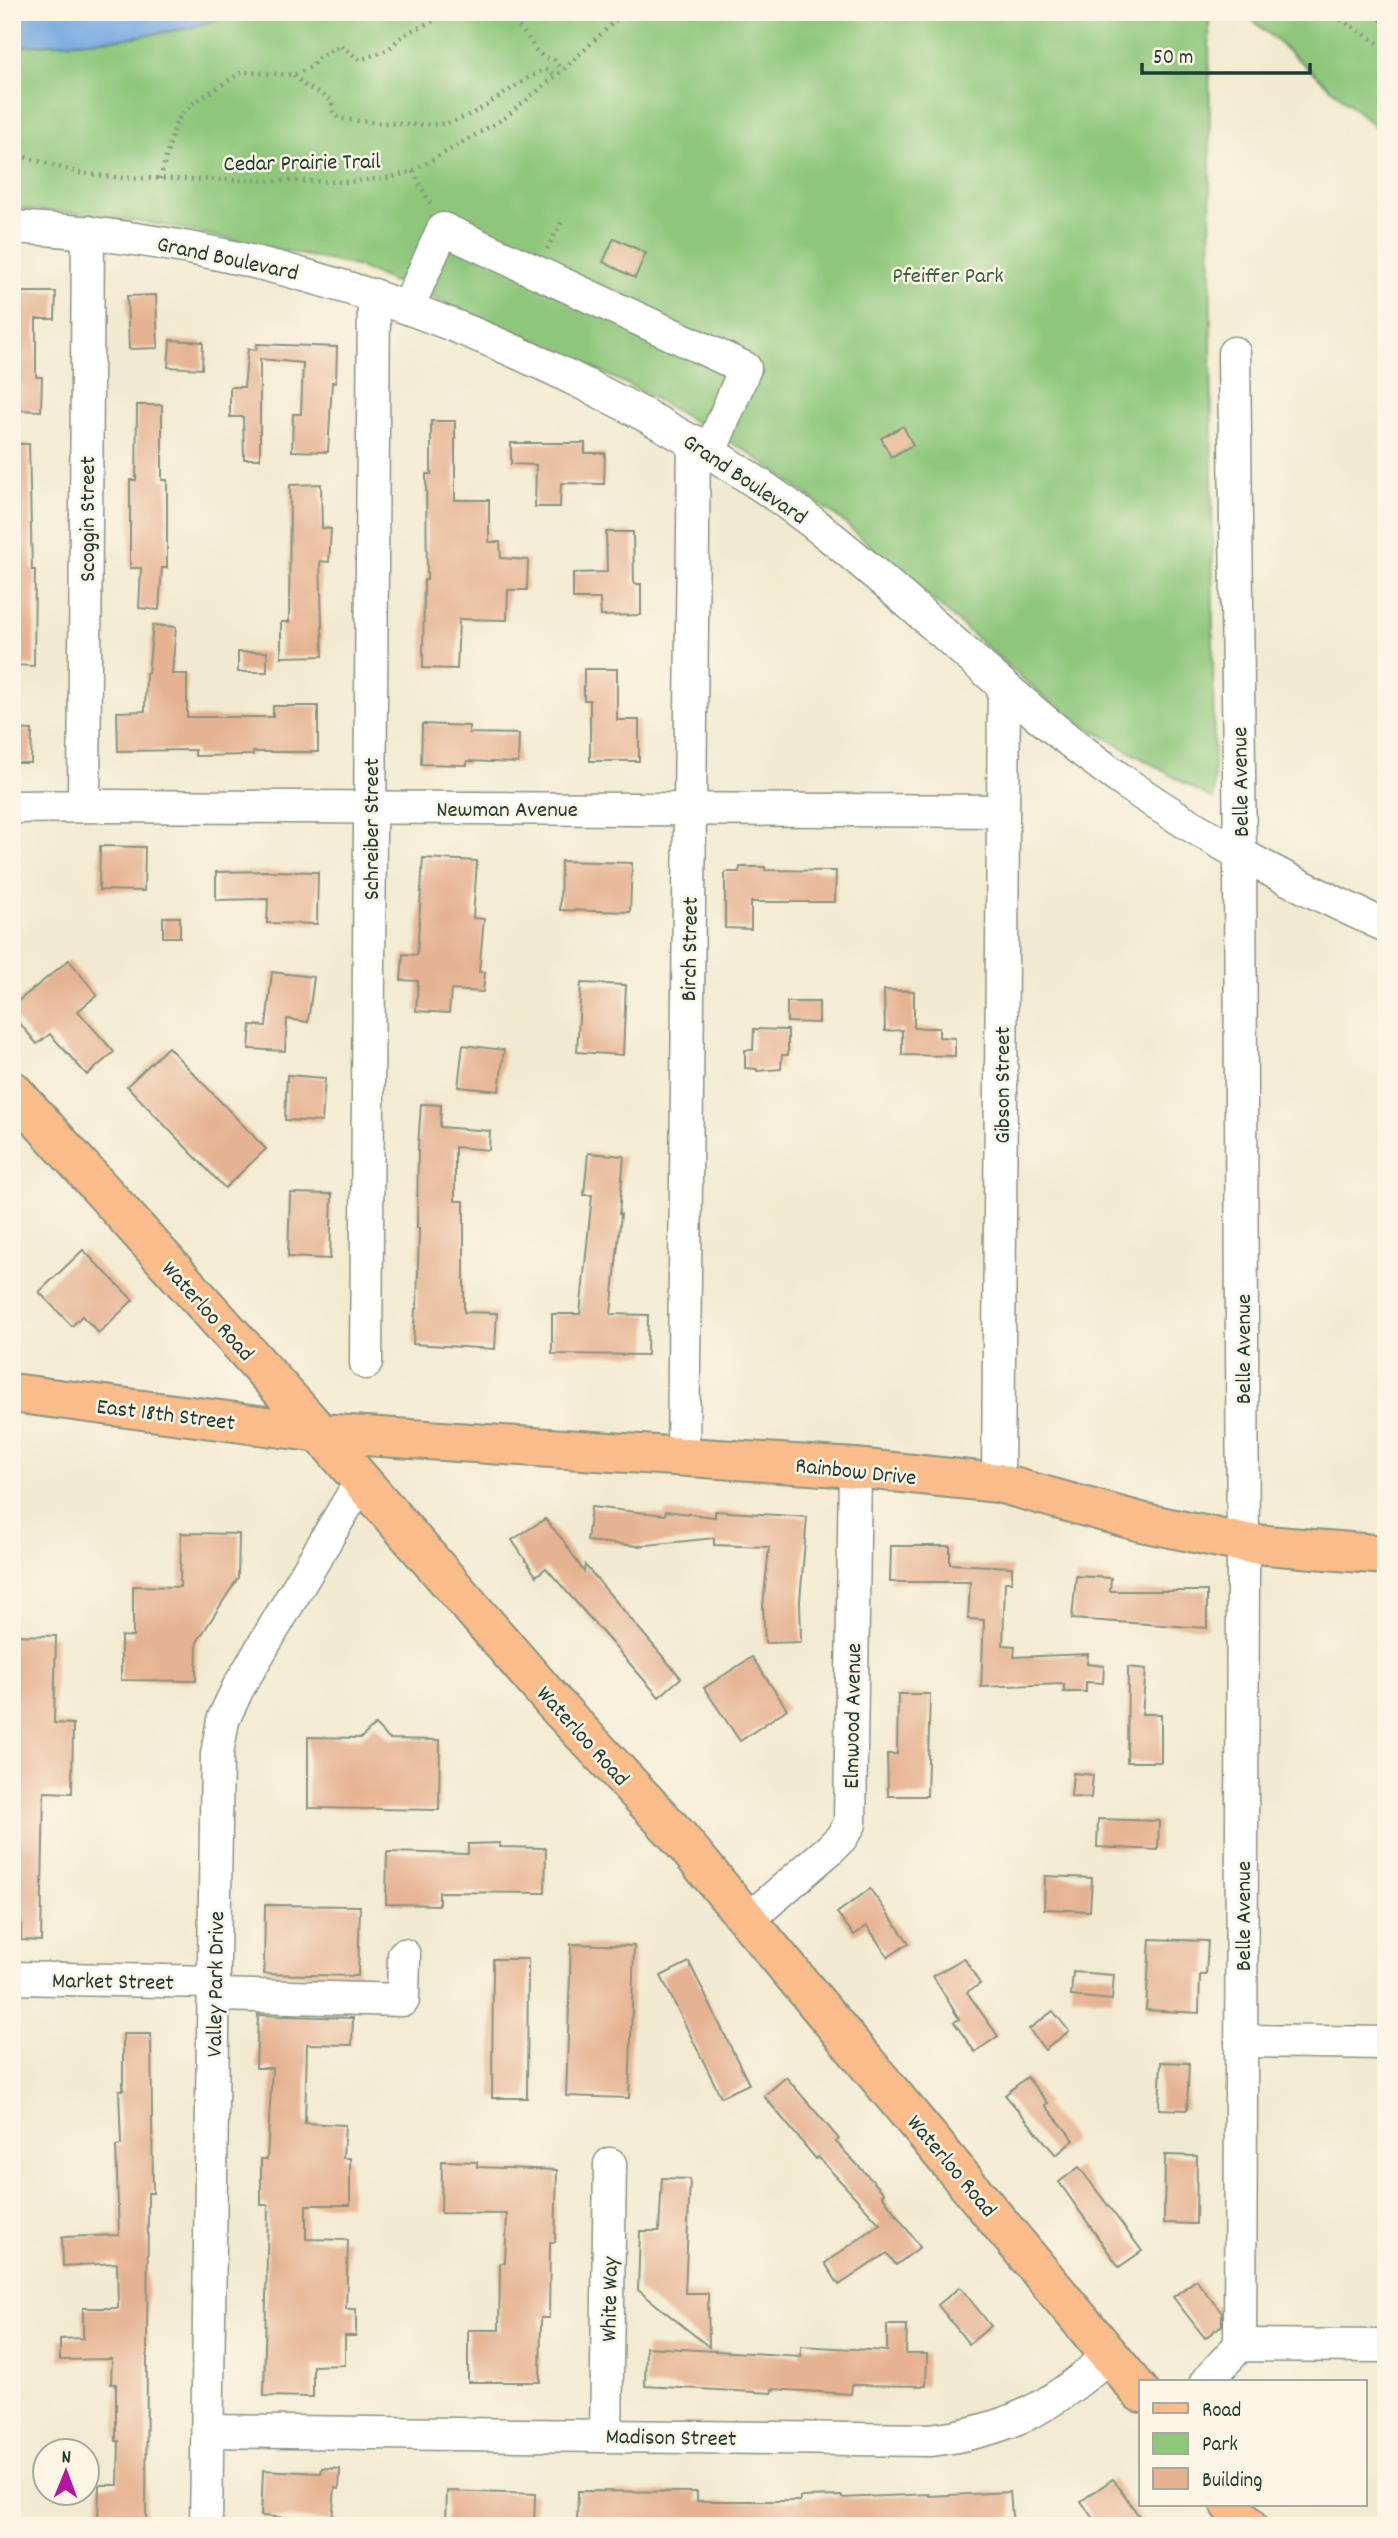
<svg xmlns="http://www.w3.org/2000/svg" width="1398" height="2538" font-family="Dekko,sans-serif">
	<style>
		.green { fill: #8ec77b; stroke: #568258; stroke-width: 2 }
		.water { fill: #75a8e1; stroke: #4a728a; stroke-width: 2 }
		.building { fill: #e6b392 }
		.lines { fill: none; stroke-linecap: round; stroke-linejoin: round }
		.minor-casing { stroke: #889482; stroke-width: 35 }
		.major-casing { stroke: #889482; stroke-width: 42 }
		.path { stroke: #889482; stroke-width: 4.5; stroke-dasharray: 2 5; stroke-linecap: butt }
		.minor { stroke: #fff; stroke-width: 32 }
		.major { stroke: #f9bc8a; stroke-width: 38 }
		.rail-casing { stroke: #1f3d34; stroke-width: 8 }
		.rail { stroke: #fcf5e5; stroke-width: 5; stroke-dasharray: 16; stroke-linecap: butt }
		.labels { text-anchor: middle; stroke-width: 5; stroke-linejoin: round; paint-order: stroke }
		.street-label { font-size: 23px; fill: #1f3d34; stroke: #fcf5e5 }
		.park-label { font-size: 23px; fill: #3b6046; stroke: #fcf5e5 }
	</style>
	<rect width="100%" height="100%" fill="#fcf5e5"/>
	<filter id="ink" filterUnits="userSpaceOnUse"><feTurbulence type="fractalNoise" baseFrequency=".0143" numOctaves="2"/><feDisplacementMap in="SourceGraphic" scale="14" xChannelSelector="R" yChannelSelector="G"/><feConvolveMatrix kernelMatrix="1 2 1 2 8 2 1 2 1" color-interpolation-filters="sRGB"/></filter>
	<filter id="wash" filterUnits="userSpaceOnUse"><feTurbulence type="fractalNoise" baseFrequency=".00686" numOctaves="4" result="noise"/><feDisplacementMap in="SourceGraphic" scale="28" xChannelSelector="R" yChannelSelector="G"/><feGaussianBlur stdDeviation="1.57" result="paint"/><feColorMatrix in="noise" values="0 0 0 0 0 0 0 0 0 0 0 0 0 0 0 0 0 1.4 0 .05"/><feComposite in="paint" operator="in"/></filter>
	<g filter="url(#wash)">
		<rect width="100%" height="100%" fill="#f2ead0"/>
		<g class="green">
			<polygon points="236,12 1209,12 1214,800 1061,712 840,519 748,452 637,389 537,341 356,266 157,224 69,212 12,209 12,53 23,46 127,38 190,28"/>
			<polygon points="1243,12 1386,12 1386,136 1257,24"/>
		</g>
		<polygon class="water" points="12,12 236,12 190,28 127,38 23,46 12,43"/>
		<g id="blocks">
			<g class="building">
				<polygon points="614,238 646,253 635,278 603,262"/>
				<polygon points="19,292 56,292 55,319 36,319 36,377 42,377 41,411 15,410"/>
				<polygon points="156,295 158,348 129,349 127,296"/>
				<polygon points="170,340 203,342 202,369 168,367"/>
				<polygon points="257,344 337,347 336,383 332,382 328,452 292,451 293,414 301,414 303,363 260,359 260,459 244,459 243,417 230,417 230,387 244,387 248,349 256,350"/>
				<polygon points="137,405 162,405 162,480 167,480 167,568 162,568 159,610 139,608 141,568 130,568 130,480 136,480"/>
				<polygon points="431,421 455,421 455,500 489,500 489,542 500,542 501,558 528,560 527,590 508,590 507,620 459,619 457,669 423,668 424,580 427,580 426,474 431,474"/>
				<polygon points="903,426 913,445 891,457 881,438"/>
				<polygon points="511,443 585,443 585,453 605,453 604,484 561,483 560,507 535,507 536,465 511,464"/>
				<polygon points="12,444 29,444 32,570 35,570 34,666 12,665"/>
				<polygon points="321,484 322,528 331,529 329,562 320,561 323,656 281,657 281,622 289,622 290,485"/>
				<polygon points="606,532 633,532 634,584 641,584 641,615 601,616 600,599 573,599 573,573 607,572"/>
				<polygon points="153,625 176,627 172,674 187,674 187,717 273,717 273,706 318,706 318,752 253,752 253,755 195,756 195,750 118,751 117,712 145,711 146,673 148,673"/>
				<rect x="238" y="652" width="29" height="20"/>
				<polygon points="584,669 617,669 617,720 639,720 639,761 590,761 590,700 584,700"/>
				<polygon points="422,724 469,726 469,733 519,734 518,763 467,761 467,765 421,764"/>
				<polygon points="12,729 32,730 31,763 12,763"/>
				<polygon points="100,846 145,847 144,891 99,890"/>
				<polygon points="423,858 477,861 473,918 484,919 479,972 485,972 483,992 451,990 449,1013 416,1011 418,981 401,980 403,954 417,955"/>
				<polygon points="561,861 632,863 630,912 560,910"/>
				<polygon points="740,867 765,867 765,870 836,871 835,902 751,902 751,929 725,928 725,872 739,872"/>
				<polygon points="267,871 318,872 317,924 267,923 268,899 216,900 216,872"/>
				<rect x="163" y="917" width="17" height="20"/>
				<polygon points="69,960 97,995 78,1011 114,1052 87,1075 50,1034 37,1044 12,1014 12,1006"/>
				<polygon points="272,972 314,977 308,1022 287,1019 285,1051 249,1049 251,1025 266,1026"/>
				<polygon points="581,983 626,985 623,1055 577,1052"/>
				<polygon points="884,990 914,991 914,1028 939,1028 939,1037 955,1038 955,1056 902,1055 902,1030 885,1031"/>
				<polygon points="787,1002 819,1002 819,1023 787,1022"/>
				<polygon points="754,1029 788,1030 788,1055 782,1055 781,1069 757,1071 757,1069 745,1068 745,1050 753,1050"/>
				<polygon points="463,1045 504,1050 499,1091 458,1087"/>
				<polygon points="168,1047 266,1149 225,1188 127,1086"/>
				<polygon points="287,1075 325,1078 322,1122 285,1120"/>
				<polygon points="421,1104 441,1105 440,1127 490,1131 489,1150 455,1147 455,1201 464,1201 464,1312 497,1313 495,1349 413,1344 415,1309 417,1309 419,1228 417,1228 418,1146"/>
				<polygon points="588,1153 624,1156 619,1214 621,1214 611,1314 648,1315 647,1355 552,1354 552,1314 580,1314 592,1195 584,1195"/>
				<polygon points="290,1193 332,1194 330,1259 288,1257"/>
				<polygon points="83,1250 133,1300 99,1333 82,1316 72,1326 39,1292"/>
				<polygon points="591,1507 665,1515 666,1511 715,1517 715,1511 807,1517 800,1601 801,1642 765,1643 763,1606 769,1547 714,1545 714,1538 638,1546 587,1541"/>
				<polygon points="545,1519 563,1540 584,1572 585,1565 681,1678 659,1697 546,1568 536,1576 512,1540"/>
				<polygon points="181,1533 239,1534 238,1578 197,1642 196,1681 121,1680 121,1636 133,1637 133,1586 180,1587"/>
				<polygon points="891,1546 950,1546 950,1564 1012,1567 1012,1582 1005,1582 1003,1645 1015,1646 1014,1657 1088,1654 1087,1664 1104,1666 1103,1683 1086,1682 1086,1692 1064,1692 1064,1684 981,1687 984,1620 968,1619 970,1582 890,1582"/>
				<polygon points="1076,1576 1111,1578 1110,1591 1207,1591 1207,1628 1072,1619"/>
				<polygon points="12,1635 56,1636 54,1723 73,1724 72,1793 44,1792 41,1941 21,1940 21,1919 12,1919"/>
				<polygon points="752,1657 787,1709 740,1741 704,1688"/>
				<polygon points="1128,1667 1146,1669 1142,1714 1161,1714 1161,1762 1127,1762"/>
				<polygon points="898,1694 930,1694 927,1796 888,1796 887,1754 897,1754"/>
				<polygon points="375,1725 389,1739 440,1740 439,1810 308,1808 308,1737 361,1738"/>
				<polygon points="1073,1773 1093,1775 1091,1798 1071,1797"/>
				<polygon points="1098,1819 1159,1821 1158,1850 1097,1847"/>
				<polygon points="500,1843 500,1847 546,1848 545,1893 439,1892 439,1905 386,1904 387,1852 468,1854 468,1844"/>
				<polygon points="1045,1876 1092,1878 1090,1911 1044,1909"/>
				<polygon points="870,1889 909,1943 888,1957 867,1926 854,1935 837,1913"/>
				<polygon points="265,1905 360,1906 358,1976 264,1974"/>
				<polygon points="1150,1939 1208,1941 1206,1975 1200,1975 1199,2013 1146,2010"/>
				<polygon points="571,1944 634,1946 629,2098 566,2096"/>
				<polygon points="964,1958 980,1984 967,1992 998,2036 975,2052 954,2022 959,2019 933,1976"/>
				<polygon points="493,1959 528,1959 527,2098 492,2098"/>
				<polygon points="689,1962 749,2084 721,2097 661,1976"/>
				<polygon points="1073,1972 1114,1975 1112,2000 1071,1996"/>
				<polygon points="1053,2011 1069,2031 1045,2050 1029,2029"/>
				<polygon points="258,2015 353,2018 352,2045 307,2044 305,2123 345,2125 343,2158 350,2158 350,2205 306,2205 306,2239 348,2240 346,2309 356,2309 356,2336 345,2336 345,2365 313,2366 313,2397 264,2396 268,2205 261,2205 261,2159 267,2159 272,2068 256,2068"/>
				<polygon points="123,2034 151,2034 153,2193 148,2193 146,2521 98,2520 99,2485 118,2485 119,2441 116,2441 116,2384 111,2384 112,2359 60,2360 60,2339 83,2338 83,2308 118,2308 117,2263 63,2266 62,2237 119,2235 116,2146 121,2145 119,2090 123,2090"/>
				<polygon points="1161,2062 1189,2063 1187,2110 1159,2109"/>
				<polygon points="786,2077 839,2139 836,2142 884,2193 882,2195 920,2247 896,2265 887,2253 839,2285 825,2263 880,2224 818,2157 816,2159 764,2096"/>
				<polygon points="1027,2077 1048,2103 1045,2105 1074,2140 1056,2155 1005,2095"/>
				<polygon points="1165,2155 1197,2156 1196,2224 1164,2223"/>
				<polygon points="442,2161 477,2162 477,2167 557,2170 555,2242 550,2242 549,2318 541,2318 540,2382 468,2382 468,2330 499,2330 500,2263 505,2263 507,2214 441,2213"/>
				<polygon points="1079,2167 1142,2251 1119,2267 1059,2182"/>
				<polygon points="662,2178 690,2179 685,2293 708,2293 709,2347 638,2290 640,2231 659,2231"/>
				<polygon points="1196,2280 1222,2313 1222,2325 1205,2338 1173,2297"/>
				<polygon points="960,2287 991,2326 969,2344 938,2305"/>
				<polygon points="887,2325 907,2325 906,2354 927,2354 926,2386 852,2385 851,2394 772,2389 772,2393 645,2386 646,2347 801,2356 801,2346 887,2351"/>
				<polygon points="322,2468 340,2469 339,2489 335,2488 332,2521 261,2516 263,2470 321,2473"/>
				<polygon points="1113,2479 1146,2526 1098,2526 1081,2501"/>
				<polygon points="447,2491 535,2494 534,2526 446,2525"/>
				<polygon points="578,2491 697,2492 697,2501 800,2501 800,2497 842,2496 842,2498 929,2494 929,2496 1010,2492 1013,2526 643,2526 577,2523"/>
			</g>
		</g>
	</g>
	<g filter="url(#ink)">
		<use href="#blocks" fill-opacity="0" stroke="#889482" stroke-width="2"/>
		<g class="lines">
			<defs>
				<g id="minor">
					<path d="M12 227C219 237 416 298 600 392 680 432 757 478 827 534 930 616 1022 711 1130 786 1210 842 1298 886 1386 926"/>
					<polyline points="408,307 443,229 745,368 710,452"/>
					<polyline points="1234,353 1240,854 1243,1570 1240,2345"/>
					<polyline points="84,806 88,232"/>
					<polyline points="12,807 106,806 1003,811"/>
					<polyline points="366,1363 374,295"/>
					<polyline points="683,1457 694,441"/>
					<polyline points="998,1483 1004,687"/>
					<polyline points="749,1919 829,1850 841,1838 850,1824 855,1468"/>
					<polyline points="12,1978 214,1982"/>
					<polyline points="214,1995 403,2000 404,1955"/>
					<polyline points="1241,2041 1386,2043"/>
					<polyline points="1206,2382 1240,2345 1386,2346"/>
					<path d="M208 2431 930 2440C1008 2431 1053 2407 1110 2354"/>
					<polyline points="606,2435 610,2164"/>
					<polyline points="206,2526 217,1754 223,1720 238,1688 361,1481"/>
				</g>
				<g id="major">
					<polyline points="12,1090 320,1433 555,1704 677,1835 1141,2393"/>
					<polyline points="12,1393 320,1433 855,1468 998,1483 1141,1522 1243,1543 1386,1555"/>
					<polyline points="1230,2505 1247,2526"/>
				</g>
			</defs>
			<use href="#minor" class="minor-casing"/>
			<use href="#major" class="major-casing"/>
			<g class="path">
				<path d="M504 12C511 19 519 26 525 34 536 48 534 55 554 60L562 71"/>
				<polyline points="1329,12 1386,48"/>
				<path d="M294 75 304 85 332 101 333 111 338 118C357 122 435 128 452 122 485 111 512 85 543 70H548L556 76"/>
				<polyline points="12,153 79,173 123,178 349,182 393,177 413,171 503,119 562,71 624,12"/>
				<polyline points="413,171 432,207"/>
				<polyline points="160,179 175,125 180,116 192,104 242,72 294,75 311,67 317,59 340,45 360,60 387,50 405,34 437,19 442,12"/>
				<polyline points="547,249 562,221"/>
			</g>
			<use href="#minor" class="minor"/>
			<use href="#major" class="major"/>
			<defs>
				<polyline id="rail" points="1376,12 1386,20"/>
			</defs>
			<use href="#rail" class="rail-casing"/>
			<use href="#rail" class="rail"/>
		</g>
	</g>
	<g class="labels">
		<g class="street-label">
			<text transform="translate(302 161) rotate(-1)" y="8">Cedar Prairie Trail</text>
			<text transform="translate(228 257) rotate(12)" y="8">Grand Boulevard</text>
			<text transform="translate(746 478) rotate(34)" y="8">Grand Boulevard</text>
			<text transform="translate(86 519) rotate(-90)" y="8">Scoggin Street</text>
			<text transform="translate(1239 782) rotate(-91)" y="8">Belle Avenue</text>
			<text x="507" y="816">Newman Avenue</text>
			<text transform="translate(370 829) rotate(-90)" y="8">Schreiber Street</text>
			<text transform="translate(688 949) rotate(-89)" y="8">Birch Street</text>
			<text transform="translate(1001 1085) rotate(-90)" y="8">Gibson Street</text>
			<text transform="translate(209 1310) rotate(48)" y="8">Waterloo Road</text>
			<text transform="translate(1242 1349) rotate(-90)" y="8">Belle Avenue</text>
			<text transform="translate(166 1413) rotate(7)" y="8">East 18th Street</text>
			<text transform="translate(856 1470) rotate(6)" y="8">Rainbow Drive</text>
			<text transform="translate(851 1716) rotate(-89)" y="8">Elmwood Avenue</text>
			<text transform="translate(584 1735) rotate(48)" y="8">Waterloo Road</text>
			<text transform="translate(1242 1916) rotate(-90)" y="8">Belle Avenue</text>
			<text transform="translate(113 1980) rotate(1)" y="8">Market Street</text>
			<text transform="translate(214 1984) rotate(-89)" y="8">Valley Park Drive</text>
			<text transform="translate(953 2165) rotate(50)" y="8">Waterloo Road</text>
			<text transform="translate(608 2299) rotate(-89)" y="8">White Way</text>
			<text transform="translate(671 2436) rotate(1)" y="8">Madison Street</text>
		</g>
		<g class="park-label">
			<text x="948" y="282">Pfeiffer Park</text>
		</g>
	</g>
	<rect width="1398" height="2538" fill="none" stroke="#fcf5e5" stroke-width="42"/>
	<rect x="1139" y="2380" width="228" height="126" fill="#fcf5e5" stroke="#a4ab9e" stroke-width="2"/>
	<rect x="1153" y="2403" width="35" height="10" fill="#f9bc8a" stroke="#a4ab9e" stroke-width="2"/>
	<text x="1202" y="2416" font-size="21" fill="#1f3d34">Road</text>
	<rect x="1153" y="2433" width="35" height="21" fill="#8ec77b" stroke="#a4ab9e" stroke-width="2"/>
	<text x="1202" y="2450" font-size="21" fill="#1f3d34">Park</text>
	<rect x="1153" y="2468" width="35" height="21" fill="#e6b392" stroke="#a4ab9e" stroke-width="2"/>
	<text x="1202" y="2486" font-size="21" fill="#1f3d34">Building</text>
	<g transform="translate(66 2472) rotate(1)"><circle r="33" fill="#fcf5e5" stroke="#a4ab9e" stroke-width="2"/>
	<path d="M0-5L12 26L0 18L-12 26Z" fill="#b5179e"/>
	<text y="-10" font-size="19" font-weight="bold" text-anchor="middle" fill="#1f3d34">N</text>
	</g>
	<path d="M1142 63v10h168v-10" fill="none" stroke="#1f3d34" stroke-width="3.5"/>
	<text x="1153" y="63" font-size="21" fill="#1f3d34" stroke="#fcf5e5" stroke-width="5" paint-order="stroke">50 m</text>
</svg>
